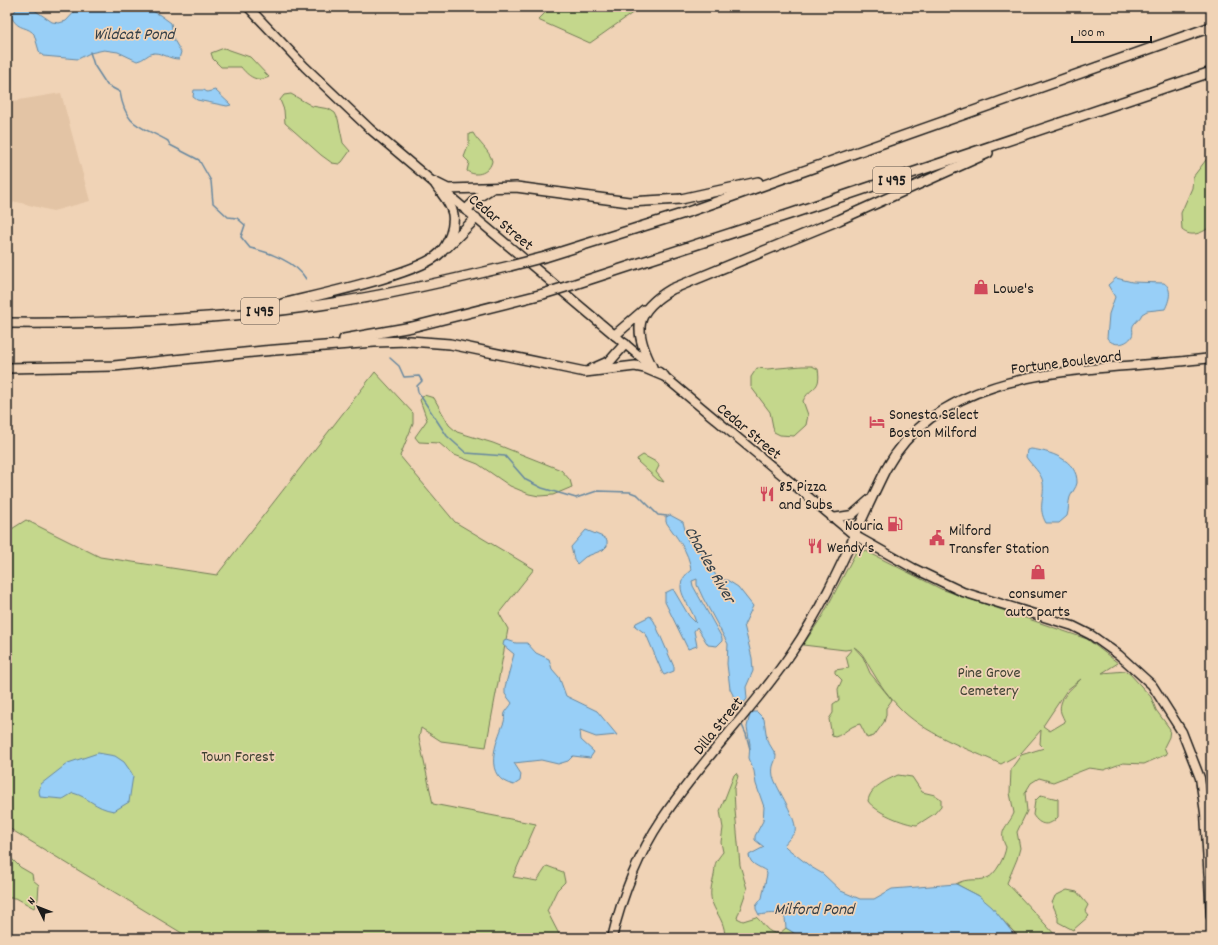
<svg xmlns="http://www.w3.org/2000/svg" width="1218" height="945" font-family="Dekko,sans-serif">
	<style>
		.built { fill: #e3c4a5 }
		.green { fill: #c4d78c; stroke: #707a54; fill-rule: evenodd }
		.water { fill: #98cff7; stroke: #66879f }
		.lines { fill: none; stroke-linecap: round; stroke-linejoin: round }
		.stream { stroke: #66879f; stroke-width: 1.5 }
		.major-casing { stroke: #1c1c1c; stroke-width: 11 }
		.highway-casing { stroke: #1c1c1c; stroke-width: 12 }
		.major { stroke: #f0d3b6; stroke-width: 8 }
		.highway { stroke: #f0d3b6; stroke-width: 9 }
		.highway-bridge-casing { stroke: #1c1c1c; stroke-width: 12; stroke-linecap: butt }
		.highway-bridge { stroke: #f0d3b6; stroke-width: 9 }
		.labels { text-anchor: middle; stroke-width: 3.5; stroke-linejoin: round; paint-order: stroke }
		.shield { fill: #f0d3b6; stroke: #5c534a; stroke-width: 1 }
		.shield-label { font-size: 15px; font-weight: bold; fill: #1c1c1c }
		.street-label { font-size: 16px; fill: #1c1c1c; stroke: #f0d3b6 }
		.poi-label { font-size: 16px; fill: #1c1c1c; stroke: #f0d3b6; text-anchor: start }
		.park-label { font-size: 16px; fill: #3e4132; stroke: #f0d3b6 }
		.water-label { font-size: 17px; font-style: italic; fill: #354048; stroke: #f0d3b6 }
	</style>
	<rect width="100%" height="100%" fill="#f0d3b6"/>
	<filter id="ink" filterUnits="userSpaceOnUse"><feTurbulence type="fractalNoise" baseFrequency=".025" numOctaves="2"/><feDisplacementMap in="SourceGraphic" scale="8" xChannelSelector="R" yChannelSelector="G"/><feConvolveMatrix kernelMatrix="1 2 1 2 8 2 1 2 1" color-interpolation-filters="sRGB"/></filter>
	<g filter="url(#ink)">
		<polygon class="built" points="61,93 90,201 53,211 17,202 7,204 7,102"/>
		<g class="green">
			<polygon points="548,7 641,7 590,43 538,20 549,9"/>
			<path d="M224 48 250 57 269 77C257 83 248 76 241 67H221L213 59 211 53Z"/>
			<polygon points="291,94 312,106 329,109 335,113 338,119 343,143 350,151 342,162 339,164 332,163 321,155 285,123 284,110 280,100 284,95"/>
			<path d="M473 133C478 142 490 151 492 161 490 172 477 178 467 171L469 162 464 157 469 144V134Z"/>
			<path d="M1211 148V226C1203 233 1191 238 1182 230L1181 213 1192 188 1193 177 1209 156Z"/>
			<path d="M802 366H812L818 369C822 391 810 386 803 401L808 415 806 425 794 436 780 435 774 432 770 412 751 387V377L757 368 767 369Z"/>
			<polygon points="375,372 413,413 413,424 400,456 455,522 534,569 499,613 508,629 486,747 441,741 421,728 419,738 433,804 536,824 513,877 537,881 547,866 563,872 565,882 557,890 547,911 561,938 190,938 7,827 7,532 26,520 100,557 217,575"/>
			<polygon points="424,395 434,398 449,425 457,432 493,443 561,470 570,480 572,487 553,495 539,496 529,494 510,486 478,464 452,454 439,443 419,442 415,437 427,420 420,400"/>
			<polygon points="643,455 658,463 659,466 656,472 664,482 658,480 638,462 637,459"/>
			<path d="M857 550H864L941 589 1087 639 1118 663 1102 673 1126 671 1130 674 1151 697 1156 710 1170 729 1169 737 1164 747 1167 754 1144 764 1123 763 1104 770 1089 768 1053 782 1039 778 1031 783 1025 793 1027 811 1017 832 1020 848 1017 859 1007 883 1058 938H1017L1015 933 979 896 956 884C968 877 976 882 987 878 996 875 1005 856 1006 847 997 830 1008 827 1014 813L1010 793 1011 769 1021 755 1044 748 1040 744 1041 730 1021 753 1001 764C968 749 922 733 898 706 888 696 879 683 872 671 866 662 864 653 854 647L863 657 870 673 892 700 886 708V715L884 722 874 736 867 738 860 724C849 726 845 734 835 737L832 736 829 719 833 713V704L839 700 838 689 842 680 835 673V670L849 668 846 656 852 649 845 650 803 645 823 615ZM1081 679C1072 688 1057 699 1061 713 1062 716 1064 719 1065 722L1050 731 1043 726 1067 690Z"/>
			<path d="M736 773 738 776 734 789 735 810 740 865 747 889 737 918 743 921 756 917C764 923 767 935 780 933L786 928 793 932 791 938H725C725 912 704 909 713 880 717 864 711 867 723 852L721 842 723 828 720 811 734 775Z"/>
			<path d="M898 775 912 777 922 792 935 795 941 799V806L934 814 917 825C904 824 875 812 868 801 870 787 887 780 898 775Z"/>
			<path d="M1041 795 1058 799V817C1049 827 1040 826 1033 815L1035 801Z"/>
			<polygon points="7,854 20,867 32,874 33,880 39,885 38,899 34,908 16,898 7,898"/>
			<polygon points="1067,890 1077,892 1088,905 1085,911 1089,916 1073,930 1058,922 1058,917 1052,903 1055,896"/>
		</g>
		<g class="water">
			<path d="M18 7H30L52 22 59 23 66 21 79 7H145L160 15 171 23 174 40 181 52 179 59C169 59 163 53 154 53 147 54 144 60 137 61L118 52 104 50 90 53 78 59 43 56 39 51 34 34C26 25 18 31 11 16Z"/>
			<polygon points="194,90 204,90 207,92 215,90 231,105 227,106 197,100 193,97"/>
			<path d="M1116 278 1132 282 1164 283C1173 289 1169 301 1165 309L1147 311 1142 314C1140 319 1137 320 1134 324 1131 328 1134 332 1132 336 1127 345 1113 347 1107 338L1109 314 1115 297 1108 285Z"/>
			<path d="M1031 449C1048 451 1078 459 1077 483 1076 488 1072 492 1070 497 1068 503 1069 510 1067 516L1059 523H1046C1037 507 1045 499 1043 483 1042 473 1031 465 1026 457L1027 450Z"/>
			<path d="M670 515 683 522 688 541 699 544 703 561 713 570 718 580H727L738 587 753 606 744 625 752 658 753 671 746 687 747 699 735 713 733 695 730 689 727 664 728 644 703 598 697 585V579L692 581 693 586 722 638V641L717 646 708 645 697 627 694 631 697 646 688 649 665 602V593L673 589 689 616 696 623C691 602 668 588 691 570 689 551 676 537 666 522V517Z"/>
			<polygon points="586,530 603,537 607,540 607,546 603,550 585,557 577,564 574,559 571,547"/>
			<polygon points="650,616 654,621 674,667 674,671 664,675 662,672 646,634 635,626 636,623"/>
			<path d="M507 640 516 643H527L536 653 549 659 552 669 559 677 566 696 597 711 617 735 596 737 580 731 581 740 594 752 590 758 573 756 568 761 558 764 541 760 514 763 521 774 520 781 514 785C481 778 496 742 504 722 505 719 504 716 505 713 507 709 510 707 512 703L505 694V687L514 654 503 645 504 641Z"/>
			<path d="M753 712H757L764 719 767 740 776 755C776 763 771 764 773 776 777 790 798 819 795 832L784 845 787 848 811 867 823 874 841 891 860 899H874L892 889 956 884 979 896 992 907 1017 938H802L786 928 785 918C778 911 768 914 759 915L756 909V906L762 898 767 874 766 871C759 866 750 865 749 855L764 847 755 840V836L763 821 764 807 756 784 754 771 749 758 750 744 747 727 750 714Z"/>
			<path d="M98 753 115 756 124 762 131 772 133 776 129 802 114 811C94 808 89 797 73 793L63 799 40 797 39 791 41 784 68 763Z"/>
		</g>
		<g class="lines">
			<g class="stream">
				<path d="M90 52 94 65 107 85 120 92C126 128 140 125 168 141L170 145 199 160 211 181 213 203 228 217 237 218 245 225 241 237 250 248C269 252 296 262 306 279"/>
				<polyline points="390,358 399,366 404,377 419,376 422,381 417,386 418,392 447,436 466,453 505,456 526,480 542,488 576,498 597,491 630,492 638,495 658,515 667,516"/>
				<polyline points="741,723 746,734 750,749"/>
			</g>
			<defs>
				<g id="major">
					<polyline points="248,7 305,67 370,129 650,365"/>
					<polyline points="659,372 854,535 913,568 963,592 1073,626 1091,635 1119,655 1152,685 1182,732 1200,778 1205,813 1211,917"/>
					<polyline points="832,518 852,515 869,500"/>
					<path d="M612 938C622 896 638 855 662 819 701 760 753 710 792 652 830 597 856 529 886 469 947 358 1103 373 1211 358"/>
				</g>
				<g id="highway">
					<polyline points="434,182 448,189 516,187 629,202 681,199 758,182"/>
					<polyline points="466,210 480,196 491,189"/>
					<polyline points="447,247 476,218"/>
					<polyline points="545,257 688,212 1211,27"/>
					<polyline points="572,285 793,213 1211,72"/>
					<path d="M282 304C313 296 420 274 440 253 449 243 455 227 453 214 451 203 442 194 436 185"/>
					<path d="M7 323C111 324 217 320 320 305 384 296 447 281 510 266"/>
					<polyline points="615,335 644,310"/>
					<polyline points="344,339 412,327 543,294"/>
					<path d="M652 367C633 330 634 311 672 289L839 220 988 153"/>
					<polyline points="7,368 114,366 263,351 374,342 410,341 450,344 585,372 635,366 645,368 664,376"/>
					<polyline points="592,369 610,361 625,344"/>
				</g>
			</defs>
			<use href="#major" class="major-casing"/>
			<use href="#highway" class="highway-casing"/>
			<use href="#major" class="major"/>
			<use href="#highway" class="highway"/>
			<defs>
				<g id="highway-bridge">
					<polyline points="510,266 545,257"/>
					<polyline points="543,294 572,285"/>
				</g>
			</defs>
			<use href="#highway-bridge" class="highway-bridge-casing"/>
			<use href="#highway-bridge" class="highway-bridge"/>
		</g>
	</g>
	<defs>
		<symbol id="shop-bare" viewBox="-9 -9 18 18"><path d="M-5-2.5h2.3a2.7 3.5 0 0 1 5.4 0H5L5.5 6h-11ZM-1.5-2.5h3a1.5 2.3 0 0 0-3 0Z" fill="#d1495b" stroke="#f0d3b6" stroke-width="2.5" paint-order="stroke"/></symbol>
		<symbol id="hotel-bare" viewBox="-9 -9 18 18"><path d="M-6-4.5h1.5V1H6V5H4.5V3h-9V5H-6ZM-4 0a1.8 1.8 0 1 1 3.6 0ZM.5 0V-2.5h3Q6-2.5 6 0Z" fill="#d1495b" stroke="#f0d3b6" stroke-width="2.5" paint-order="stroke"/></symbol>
		<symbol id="restaurant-bare" viewBox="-9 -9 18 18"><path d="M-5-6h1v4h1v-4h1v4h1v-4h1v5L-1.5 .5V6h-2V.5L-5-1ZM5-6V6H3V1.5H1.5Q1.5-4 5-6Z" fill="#d1495b" stroke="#f0d3b6" stroke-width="2.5" paint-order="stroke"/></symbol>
		<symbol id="fuel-bare" viewBox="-9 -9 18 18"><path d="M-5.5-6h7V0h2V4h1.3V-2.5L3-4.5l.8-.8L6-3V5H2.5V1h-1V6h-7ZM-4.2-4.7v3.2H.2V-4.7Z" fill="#d1495b" stroke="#f0d3b6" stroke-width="2.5" paint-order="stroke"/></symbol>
		<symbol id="civic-bare" viewBox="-9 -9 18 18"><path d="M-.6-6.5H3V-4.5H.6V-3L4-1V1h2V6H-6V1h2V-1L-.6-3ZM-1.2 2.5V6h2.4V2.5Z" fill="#d1495b" stroke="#f0d3b6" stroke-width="2.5" paint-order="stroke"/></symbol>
	</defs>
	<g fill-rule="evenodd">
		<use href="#shop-bare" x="970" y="276" width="22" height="22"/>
		<use href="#hotel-bare" x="866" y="411" width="22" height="22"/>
		<use href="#restaurant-bare" x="756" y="483" width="22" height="22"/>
		<use href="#fuel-bare" x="884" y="513" width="22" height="22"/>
		<use href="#civic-bare" x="926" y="527" width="22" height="22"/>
		<use href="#restaurant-bare" x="804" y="535" width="22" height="22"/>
		<use href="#shop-bare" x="1027" y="561" width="22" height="22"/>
	</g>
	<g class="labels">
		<g class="shield">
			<rect x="873" y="167" width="38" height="26" rx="3"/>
			<rect x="241" y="298" width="38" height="26" rx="3"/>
		</g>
		<g class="shield-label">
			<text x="892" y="185">I 495</text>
			<text x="260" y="316">I 495</text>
		</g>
		<g class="street-label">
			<text transform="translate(502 221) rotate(40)" y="6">Cedar Street</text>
			<text transform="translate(1066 361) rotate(-7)" y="6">Fortune Boulevard</text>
			<text transform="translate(750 430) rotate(40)" y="6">Cedar Street</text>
			<text transform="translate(717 725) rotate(-51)" y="6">Dilla Street</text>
		</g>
		<g class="poi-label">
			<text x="993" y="293">Lowe's</text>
			<text x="889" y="419">Sonesta Select<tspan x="889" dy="18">Boston Milford</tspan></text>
			<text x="779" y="491">85 Pizza<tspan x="779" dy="18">and Subs</tspan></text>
			<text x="883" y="530" text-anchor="end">Nouria</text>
			<text x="949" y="535">Milford<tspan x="949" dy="18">Transfer Station</tspan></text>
			<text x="827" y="552">Wendy's</text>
			<text x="1038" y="598" text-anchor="middle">consumer<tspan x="1038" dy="18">auto parts</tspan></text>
		</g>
		<g class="park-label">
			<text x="989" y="677">Pine Grove<tspan x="989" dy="18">Cemetery</tspan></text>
			<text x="238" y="761">Town Forest</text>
		</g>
		<g class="water-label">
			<text x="134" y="39">Wildcat Pond</text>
			<text transform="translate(711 564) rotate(60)" y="6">Charles River</text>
			<text x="814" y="914">Milford Pond</text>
		</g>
	</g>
	<rect width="1218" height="945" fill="none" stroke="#f0d3b6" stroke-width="24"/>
	<rect x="12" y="12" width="1194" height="921" fill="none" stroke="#1c1c1c" stroke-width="1.5" filter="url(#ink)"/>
	<g transform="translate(38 907) rotate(313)" stroke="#f0d3b6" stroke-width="3" paint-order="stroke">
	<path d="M0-3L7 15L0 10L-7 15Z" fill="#1c1c1c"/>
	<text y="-6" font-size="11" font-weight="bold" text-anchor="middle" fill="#1c1c1c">N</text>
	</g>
	<path d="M1072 36v6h79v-6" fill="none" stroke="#1c1c1c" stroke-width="2"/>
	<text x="1078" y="36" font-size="12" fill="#1c1c1c" stroke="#f0d3b6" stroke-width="3" paint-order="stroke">100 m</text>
</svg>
